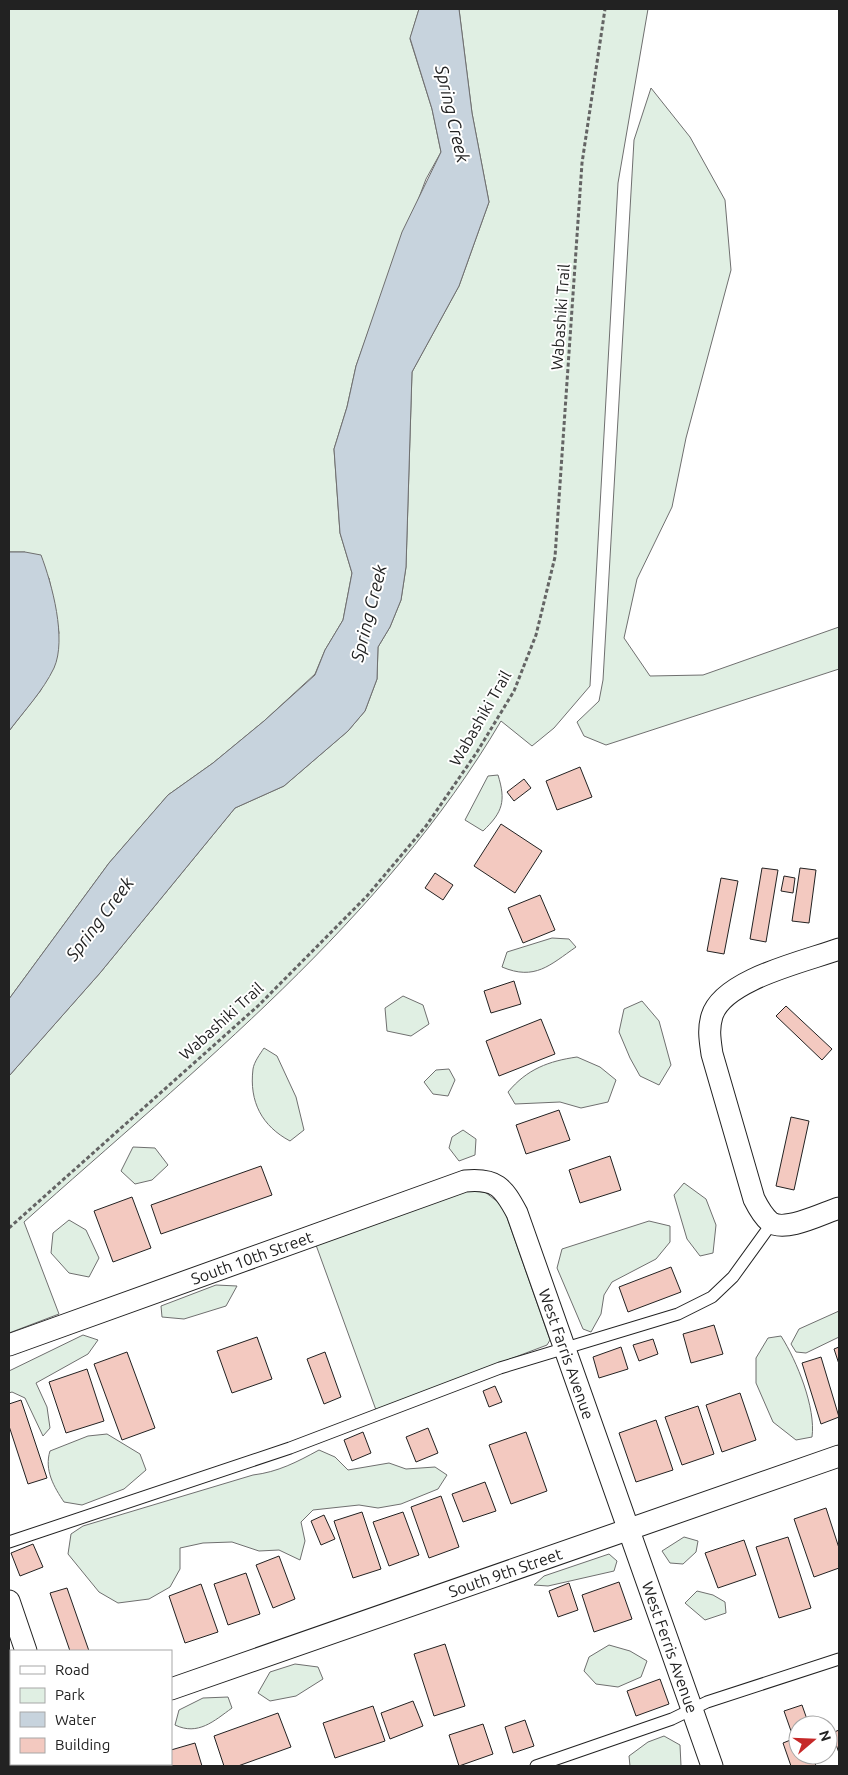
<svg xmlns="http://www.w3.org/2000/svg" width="848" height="1775" font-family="Ubuntu,sans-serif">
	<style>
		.green { fill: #e0efe3; stroke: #6f6f6f }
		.water { fill: #c7d3dd; stroke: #6f6f6f }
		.building { fill: #f3c9c0; stroke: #222 }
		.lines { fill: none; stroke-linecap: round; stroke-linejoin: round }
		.lane-casing { stroke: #222; stroke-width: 13 }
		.street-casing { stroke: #222; stroke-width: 23 }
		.path { stroke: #646464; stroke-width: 3; stroke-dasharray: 4 2.5; stroke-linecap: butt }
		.lane { stroke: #fff; stroke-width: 11 }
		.street { stroke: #fff; stroke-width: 21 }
		.labels { text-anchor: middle; stroke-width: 4; stroke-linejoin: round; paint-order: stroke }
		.street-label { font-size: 16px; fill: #222; stroke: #fff }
		.water-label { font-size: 18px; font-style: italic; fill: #222; stroke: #fff }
	</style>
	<rect width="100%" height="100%" fill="#fff"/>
	<g class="green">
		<polygon points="9,9 419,9 410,39 432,109 441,152 426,179 370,327 356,366 347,407 334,449 340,533 352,573 343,620 325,650 315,674 264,721 213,763 168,795 109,863 9,999 9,731 41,690 59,633 49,578 25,552 9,552"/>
		<path d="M459 9H648L618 183 590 686 554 728 532 746 501 721C383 921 196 1068 24 1222L59 1314 9 1333V1076L100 973 235 808 284 786 348 731 365 711 377 679 378 647 390 627 401 600 406 567 412 372 459 286 489 202 472 113Z"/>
		<polygon points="651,88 690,137 725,200 731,270 686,438 672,507 637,579 624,638 650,676 703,675 839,627 839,669 606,745 584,736 577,722 599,701 603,680 634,140"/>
		<path d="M498 775C506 801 503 812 483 831L465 820 488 776Z"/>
		<path d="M552 938 569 939 576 947C550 965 535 981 502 967L507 952Z"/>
		<polygon points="403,996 423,1005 429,1024 411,1036 387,1031 385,1008"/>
		<polygon points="642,1001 659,1021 671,1065 659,1085 640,1076 630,1058 619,1032 624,1009"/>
		<path d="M264 1048 277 1056 296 1097 304 1130 290 1141C262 1126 249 1102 253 1069 254 1062 260 1054 264 1048Z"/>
		<path d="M577 1057 600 1067 616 1080 608 1102 581 1108 560 1102 515 1104 508 1092C527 1069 549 1061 577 1057Z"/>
		<polygon points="449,1069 455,1080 448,1096 433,1094 424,1082 436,1070"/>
		<polygon points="463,1130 476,1139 475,1155 459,1161 449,1148 452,1137"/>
		<polygon points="133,1147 155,1148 168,1165 152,1180 135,1184 121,1171"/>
		<polygon points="684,1183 706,1199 716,1225 713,1253 700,1256 687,1239 674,1195"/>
		<polygon points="466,1191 485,1192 503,1206 550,1340 547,1345 376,1410 316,1245"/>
		<polygon points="69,1220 86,1230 99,1258 89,1277 69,1273 51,1253 53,1233"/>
		<polygon points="649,1221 670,1226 670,1242 656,1259 612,1282 604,1295 601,1314 591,1332 583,1329 557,1268 562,1249"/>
		<polygon points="216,1285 237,1286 226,1306 184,1319 162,1317 161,1306"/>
		<polygon points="839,1311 839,1337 806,1353 796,1352 791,1344 799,1329"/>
		<polygon points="83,1335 98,1340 88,1354 36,1383 47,1407 50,1428 43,1436 25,1398 12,1392 9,1393 9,1371"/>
		<path d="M781 1336C797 1361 816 1408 812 1437L796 1440 773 1422 756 1383V1358L768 1338Z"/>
		<path d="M107 1434 140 1454 146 1470 124 1489 82 1505 64 1502C54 1487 44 1470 50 1451L88 1436Z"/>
		<path d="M319 1450 335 1457 348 1470 389 1463 406 1469 435 1467 447 1475 438 1489 401 1504 378 1508 359 1505 313 1510 301 1522 305 1541 300 1560 279 1550 259 1551 232 1542 203 1543 180 1548V1569L170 1587 149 1599 118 1603 99 1592 68 1554 71 1534 83 1526 253 1475C278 1472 297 1462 319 1450Z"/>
		<polygon points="684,1537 698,1541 696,1552 683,1564 670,1563 662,1551"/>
		<polygon points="609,1554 617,1561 614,1571 548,1586 534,1585 544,1576"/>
		<polygon points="697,1591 713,1595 725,1602 726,1613 705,1620 685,1603"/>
		<polygon points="609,1645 630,1651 647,1661 641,1677 618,1687 596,1684 584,1671 589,1657"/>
		<polygon points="295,1664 318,1667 323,1679 296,1696 270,1701 258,1693 270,1672"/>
		<path d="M228 1697 232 1708C214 1721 198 1736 175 1725L179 1710 203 1698Z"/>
		<polygon points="664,1736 680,1745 681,1766 630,1766 629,1756 648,1742"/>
		<polygon points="14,1764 114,1764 115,1766 9,1766"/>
	</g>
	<g class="water">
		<polygon points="419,9 459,9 472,113 489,202 459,286 412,372 406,567 401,600 390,627 378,647 377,679 365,711 348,731 284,786 235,808 100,973 9,1076 9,999 109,863 168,795 213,763 264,721 315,675 325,650 343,620 352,573 340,533 334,449 347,407 356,366 402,232 441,152 432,109 410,38"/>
		<path d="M9 552H25L41 555C52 584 67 639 54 668 43 691 24 711 9 731Z"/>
	</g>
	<g class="building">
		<polygon points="580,767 592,797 557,810 546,781"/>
		<polygon points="524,779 531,788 514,801 507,792"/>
		<polygon points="501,824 542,851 515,893 474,866"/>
		<polygon points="762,868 778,870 766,942 750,939"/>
		<polygon points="800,868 816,870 809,923 792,921"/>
		<polygon points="435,873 453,885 443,900 425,888"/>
		<polygon points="784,876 795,878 793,893 781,891"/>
		<polygon points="721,878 738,881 724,954 707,951"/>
		<polygon points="540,895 555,930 523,943 508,908"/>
		<polygon points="514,981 521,1004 491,1013 484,991"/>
		<polygon points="786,1006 832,1049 822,1060 776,1016"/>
		<polygon points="541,1019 555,1054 499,1076 486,1041"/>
		<polygon points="559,1110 570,1140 526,1154 516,1125"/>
		<polygon points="791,1117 809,1121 794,1190 776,1186"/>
		<polygon points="610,1156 621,1190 580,1203 569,1170"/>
		<polygon points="261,1166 272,1195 161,1234 151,1205"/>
		<polygon points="132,1197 151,1248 113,1262 94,1211"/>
		<polygon points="671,1267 681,1292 628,1312 619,1287"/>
		<polygon points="714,1325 723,1354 691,1363 683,1334"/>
		<polygon points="257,1337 272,1379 232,1393 217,1351"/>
		<polygon points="653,1339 658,1354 639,1361 633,1345"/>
		<polygon points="621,1347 628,1369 599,1378 593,1357"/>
		<polygon points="839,1347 839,1364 834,1349"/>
		<polygon points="127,1352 155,1428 122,1440 94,1364"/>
		<polygon points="325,1352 341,1397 324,1404 307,1359"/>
		<polygon points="821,1357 839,1417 821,1424 802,1363"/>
		<polygon points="87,1369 104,1421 66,1433 49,1382"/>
		<polygon points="495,1386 502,1402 489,1407 483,1391"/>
		<polygon points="740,1393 756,1440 722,1452 706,1405"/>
		<polygon points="21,1400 47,1478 28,1484 9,1426 9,1404"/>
		<polygon points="698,1406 714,1454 682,1465 665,1417"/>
		<polygon points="656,1420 673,1470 636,1482 619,1433"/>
		<polygon points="428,1428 438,1453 416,1462 406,1437"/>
		<polygon points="363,1432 371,1453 352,1461 344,1440"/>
		<polygon points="526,1432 547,1491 511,1504 489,1445"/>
		<polygon points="485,1482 496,1511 463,1522 452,1494"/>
		<polygon points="441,1496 459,1547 429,1558 411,1507"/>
		<polygon points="826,1508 839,1548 839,1568 814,1577 794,1519"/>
		<polygon points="362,1512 381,1569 353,1578 334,1521"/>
		<polygon points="403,1512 419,1555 389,1566 373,1522"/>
		<polygon points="324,1515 335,1539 321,1545 311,1521"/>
		<polygon points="788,1537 811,1608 779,1618 756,1547"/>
		<polygon points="744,1540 756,1575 718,1588 705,1553"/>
		<polygon points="33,1544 43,1567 20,1576 11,1553"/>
		<polygon points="279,1556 295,1599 273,1608 256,1565"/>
		<polygon points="246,1573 260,1614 228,1625 214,1584"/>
		<polygon points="619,1582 632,1619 594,1632 582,1595"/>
		<polygon points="569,1583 578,1610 558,1617 549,1591"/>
		<polygon points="201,1584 218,1632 185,1643 169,1596"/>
		<polygon points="67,1588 89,1651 70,1651 50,1593"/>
		<polygon points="445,1644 465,1706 434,1716 414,1654"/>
		<polygon points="660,1679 669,1704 636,1716 627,1691"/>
		<polygon points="413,1701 423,1726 390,1739 381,1713"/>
		<polygon points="802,1705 809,1725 798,1725 798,1729 791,1731 784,1711"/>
		<polygon points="373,1706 385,1741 335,1758 323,1723"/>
		<polygon points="278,1713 291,1747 238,1766 224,1766 214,1736"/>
		<polygon points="525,1720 534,1746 513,1753 505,1727"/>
		<polygon points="483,1724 493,1754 459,1766 449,1735"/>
		<polygon points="839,1730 839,1753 832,1733"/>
		<polygon points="798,1737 798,1755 812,1755 816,1766 791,1766 783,1743"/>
		<polygon points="195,1743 202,1766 128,1766 127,1764 171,1764 171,1750"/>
	</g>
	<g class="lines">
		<defs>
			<g id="lane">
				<polyline points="9,1542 290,1448 500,1368 678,1314 712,1297 733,1277 772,1223"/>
				<polyline points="536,1766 672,1719 707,1702 839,1659"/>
			</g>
			<g id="street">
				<path d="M839 949C807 961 723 979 712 1016 708 1029 710 1040 712 1054L754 1199C758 1207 763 1216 770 1222 785 1233 823 1213 839 1208"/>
				<path id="s1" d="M9 1345 465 1181C496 1178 503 1187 517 1213L712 1766"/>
				<polyline points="9,1601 26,1651"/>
				<path id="s2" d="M171 1689 839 1456"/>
				<polyline points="9,1745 11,1744"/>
			</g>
		</defs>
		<use href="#lane" class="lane-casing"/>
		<use href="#street" class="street-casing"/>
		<polyline class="path" points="9,1228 259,1005 367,896 426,826 477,752 514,691 536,635 555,557 582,163 605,9"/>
		<use href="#lane" class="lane"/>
		<use href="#street" class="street"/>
	</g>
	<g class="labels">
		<g class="street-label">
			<text transform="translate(560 317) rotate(-86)" y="6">Wabashiki Trail</text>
			<text transform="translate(480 718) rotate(-60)" y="6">Wabashiki Trail</text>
			<text transform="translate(221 1021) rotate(-42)" y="6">Wabashiki Trail</text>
			<text dy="6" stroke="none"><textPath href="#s1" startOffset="258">South 10th Street</textPath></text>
			<text dy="6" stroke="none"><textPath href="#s1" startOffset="701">West Farris Avenue</textPath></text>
			<text dy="6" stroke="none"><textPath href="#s2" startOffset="354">South 9th Street</textPath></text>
			<text dy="6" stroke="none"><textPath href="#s1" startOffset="1012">West Ferris Avenue</textPath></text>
		</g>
		<g class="water-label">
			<text transform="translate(452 114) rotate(77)" y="6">Spring Creek</text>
			<text transform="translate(369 613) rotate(-76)" y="6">Spring Creek</text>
			<text transform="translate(100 919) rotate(-53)" y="6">Spring Creek</text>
		</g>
	</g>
	<rect width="848" height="1775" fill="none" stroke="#222222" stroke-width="20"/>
	<rect x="10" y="1650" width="162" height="115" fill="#ffffff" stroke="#a7a7a7"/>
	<rect x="20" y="1666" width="25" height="8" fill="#ffffff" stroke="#a7a7a7"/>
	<text x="55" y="1675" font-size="15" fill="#222222">Road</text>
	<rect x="20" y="1688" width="25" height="15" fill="#e0efe3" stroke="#a7a7a7"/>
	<text x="55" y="1700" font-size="15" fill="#222222">Park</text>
	<rect x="20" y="1712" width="25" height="15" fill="#c7d3dd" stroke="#a7a7a7"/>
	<text x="55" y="1725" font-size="15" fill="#222222">Water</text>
	<rect x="20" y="1738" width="25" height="15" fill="#f3c9c0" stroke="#a7a7a7"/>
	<text x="55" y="1750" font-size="15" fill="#222222">Building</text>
	<g transform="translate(813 1740) rotate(71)"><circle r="24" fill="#ffffff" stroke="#a7a7a7"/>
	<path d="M0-4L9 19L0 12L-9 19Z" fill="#c62828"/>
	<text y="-8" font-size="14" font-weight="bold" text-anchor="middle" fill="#222222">N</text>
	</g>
</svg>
